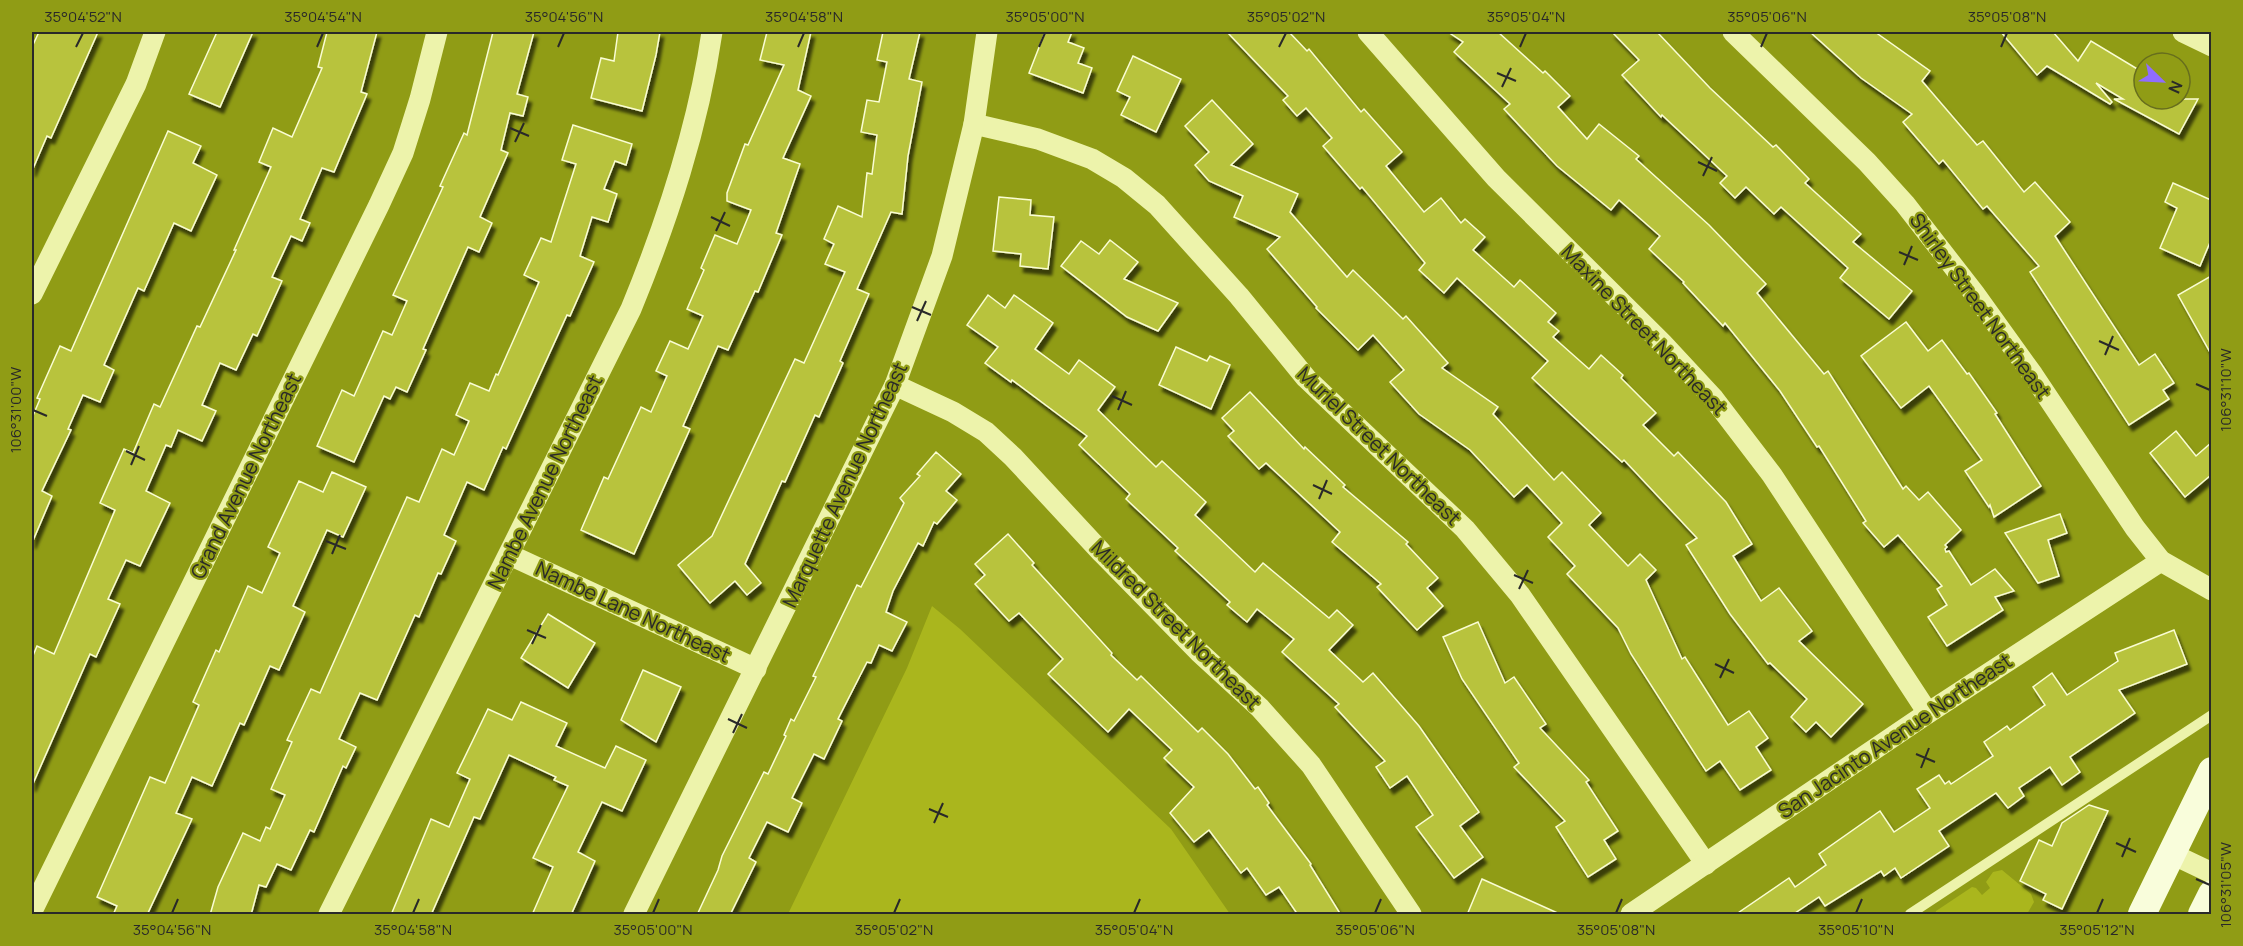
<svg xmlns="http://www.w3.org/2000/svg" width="2243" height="946" font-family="Manrope,sans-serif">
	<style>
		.green { fill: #aab61d }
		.building { fill: #b8c33d; stroke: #fafdd3; stroke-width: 1.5; filter: url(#shadow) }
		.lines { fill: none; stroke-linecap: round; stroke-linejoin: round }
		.service { stroke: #edf3ab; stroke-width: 10 }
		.minor { stroke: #edf3ab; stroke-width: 21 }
		.secondary { stroke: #f9fddb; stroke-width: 28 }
		.ticks { fill: none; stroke: #292929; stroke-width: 2 }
		.labels { text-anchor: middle; stroke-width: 4.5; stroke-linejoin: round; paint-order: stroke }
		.street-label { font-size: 20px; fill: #292929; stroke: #909c15 }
		.neatline { fill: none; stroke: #292929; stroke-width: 2 }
		.ticks-label { font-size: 15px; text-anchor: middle; fill: #292929 }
	</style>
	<defs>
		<filter id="shadow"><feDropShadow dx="3.5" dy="6" stdDeviation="1.5" flood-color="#0009"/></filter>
	</defs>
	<rect width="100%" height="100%" fill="#909c15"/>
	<g class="green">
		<polygon points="932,606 960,629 1171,829 1230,914 788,914 907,668"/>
		<polygon points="2002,870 2031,894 2034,902 2027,914 1935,914 1936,911 1972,887 1976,888 1982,895 1990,888 1986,882 1993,872"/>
	</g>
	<g class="building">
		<polygon points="39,32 98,32 51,138 47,136 32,171 32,47"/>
		<polygon points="217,32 253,32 220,107 189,94"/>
		<polygon points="327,32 377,32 361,92 367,94 334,172 322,168 300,219 310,223 302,241 291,236 272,277 282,281 257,336 253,334 236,370 220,363 202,405 216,411 202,441 178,430 171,447 166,445 146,491 170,503 140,566 126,560 108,599 120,604 96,657 90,654 32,786 32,658 37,646 54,654 115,510 100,503 124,449 133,453 154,404 160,407 197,326 200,327 236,250 234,250 271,167 259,162 273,128 292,137 322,68 318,67"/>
		<polygon points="493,32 534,32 517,94 528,97 523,116 510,113 501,150 508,153 480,217 492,223 479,252 468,247 423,349 426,350 407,392 396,387 390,399 384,396 354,462 317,446 342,390 354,396 383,331 392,335 407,301 393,295 443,187 440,186 464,133 467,135"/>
		<polygon points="618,32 660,32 656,55 642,111 591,98 601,58 614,61"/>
		<polygon points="767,32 811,32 798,90 811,96 783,158 800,164 776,233 782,235 758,292 755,291 728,350 718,346 683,426 690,429 634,554 581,530 604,477 608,479 641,407 651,412 667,376 656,371 670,341 688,349 703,316 687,309 704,270 701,268 715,235 737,244 751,210 727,201 727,193 745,144 748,145 784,65 760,60"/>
		<polygon points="883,32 920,32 909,79 922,82 908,156 902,214 891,212 857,289 869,294 840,361 843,363 819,417 815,415 785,482 782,481 745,564 761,583 747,595 735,581 710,603 678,565 712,536 795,359 804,363 845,272 825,264 834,244 824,239 838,206 862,217 867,173 872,174 877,135 861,132 867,100 879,102 887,62 877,60"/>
		<polygon points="1045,32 1072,32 1068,42 1084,48 1078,63 1092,68 1083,93 1029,73"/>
		<polygon points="1227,32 1289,32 1307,51 1309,49 1361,112 1364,109 1402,152 1386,166 1424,212 1441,198 1461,223 1465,219 1485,237 1473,250 1514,287 1520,280 1556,313 1548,322 1559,331 1553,337 1589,369 1601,355 1623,375 1621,378 1656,413 1643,425 1674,456 1678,452 1726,502 1752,544 1733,556 1761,601 1779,588 1812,631 1799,641 1863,704 1831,737 1816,722 1806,732 1791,717 1807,699 1770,663 1768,664 1730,614 1686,545 1697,538 1624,460 1622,462 1532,378 1548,361 1457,278 1444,293 1419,270 1425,263 1362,187 1360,189 1323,146 1332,138 1306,108 1297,116 1283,100 1288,96"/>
		<polygon points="1448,32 1498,32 1543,73 1545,71 1570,96 1558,107 1587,139 1599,124 1639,156 1636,159 1709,225 1766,284 1757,293 1824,374 1828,371 1903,489 1906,486 1919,500 1928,492 1961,530 1945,545 1947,547 1945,549 1946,552 1949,551 1971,585 1995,569 2014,591 1995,597 2003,610 1947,646 1928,617 1947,605 1937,589 1942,586 1898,535 1884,547 1863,523 1866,521 1819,446 1817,447 1780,391 1725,323 1723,326 1683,283 1684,282 1649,249 1660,236 1619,200 1611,210 1557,166 1504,109 1510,104 1454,52 1463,42"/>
		<polygon points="1612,32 1657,32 1710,88 1773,147 1776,145 1809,179 1805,183 1861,234 1853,242 1912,291 1889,319 1840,278 1848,268 1781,207 1774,214 1746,187 1735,198 1720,183 1727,176 1662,115 1661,117 1622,75 1639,60"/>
		<polygon points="1810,32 1875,32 1930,71 1922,81 1977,145 1983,141 2024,192 2035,182 2070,222 2055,236 2139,365 2155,354 2174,383 2163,390 2169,399 2129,425 2030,272 2039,266 1987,206 1983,209 1943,160 1939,164 1903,122 1912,114 1861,78"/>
		<polygon points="2001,32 2053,32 2078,61 2091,41 2144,73 2144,99 2198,99 2179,134 2114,99 2123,99 2096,83 2112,102 2110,104 2047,66 2037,75"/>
		<polygon points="1133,56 1181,79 1156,132 1121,115 1130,97 1117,91"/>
		<polygon points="1212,100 1253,144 1231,165 1298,194 1290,212 1347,277 1353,270 1403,319 1406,316 1448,363 1442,368 1498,407 1493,414 1554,480 1562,472 1601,513 1589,525 1628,566 1640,554 1656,570 1646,580 1682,659 1685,657 1728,725 1749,711 1768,738 1756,747 1771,770 1740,790 1720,761 1706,771 1631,654 1618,628 1567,574 1575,566 1548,537 1562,523 1527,485 1514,497 1470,450 1419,414 1390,382 1404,370 1373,335 1358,350 1316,308 1317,307 1267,249 1280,237 1234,217 1243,196 1209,181 1195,165 1209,152 1185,126"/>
		<polygon points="573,125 632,144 626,165 615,161 604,189 617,194 608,222 592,217 580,256 594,262 570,316 567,315 506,449 503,447 484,490 467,482 444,535 456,541 441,574 438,573 419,617 415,615 377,700 360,693 339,739 356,747 346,768 343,766 314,832 310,830 291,870 277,864 266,887 259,885 251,915 210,915 218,887 243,833 260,841 266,827 270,829 285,795 271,789 292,742 287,740 311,689 320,693 407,497 419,502 442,449 454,455 469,421 456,415 470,383 489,391 496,374 498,375 539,282 524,275 541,238 551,242 576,164 562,160"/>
		<polygon points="168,131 201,146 193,163 217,175 191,231 174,223 144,291 138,288 104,365 114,370 100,402 83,395 68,429 71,430 42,491 52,496 32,543 32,418 40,399 37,398 60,346 71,351"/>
		<polygon points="2173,183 2211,200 2211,240 2200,266 2160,248 2177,208 2165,202"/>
		<polygon points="999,197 1031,200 1030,215 1054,217 1048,269 1020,266 1021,254 993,251"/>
		<polygon points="1110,240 1138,262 1124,279 1178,303 1158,331 1127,317 1061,266 1081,241 1099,254"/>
		<polygon points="2211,276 2211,354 2178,295"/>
		<polygon points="988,295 1005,308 1014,295 1053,323 1035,349 1069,374 1079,360 1115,387 1098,410 1156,467 1162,461 1206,502 1195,515 1255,572 1263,563 1329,618 1337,610 1353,625 1329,650 1363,682 1373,673 1419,726 1479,812 1460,826 1483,857 1454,878 1416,827 1433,815 1407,776 1390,788 1376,767 1385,761 1335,707 1339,704 1282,652 1294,639 1257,609 1247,622 1227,605 1230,602 1175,551 1178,548 1126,499 1130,494 1079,445 1087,436 1012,380 1011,382 985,363 998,347 967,325"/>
		<polygon points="1906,322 1928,351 1942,340 1967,374 1969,373 1997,413 1995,414 2041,486 1994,517 1990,505 1989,507 1965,471 1982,460 1929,386 1901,408 1861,356"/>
		<polygon points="1176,347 1207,361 1210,356 1230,365 1211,409 1159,385"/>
		<polygon points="1250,392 1304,449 1305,447 1345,485 1343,487 1408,542 1406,544 1438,578 1427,588 1443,606 1417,630 1377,587 1381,584 1332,542 1340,532 1266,463 1259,469 1228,436 1234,431 1222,418"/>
		<polygon points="2176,431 2196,456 2211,443 2211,475 2185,497 2150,453"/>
		<polygon points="936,452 961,474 946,491 957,500 937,524 934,522 923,546 918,543 893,591 886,612 907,622 892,651 879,645 871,663 867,662 838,719 842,721 824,759 814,754 792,798 802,803 788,832 767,822 749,858 756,862 730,915 697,915 718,870 722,856 764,772 768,774 786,736 784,735 791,719 794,721 816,677 813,676 857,585 861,587 904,503 900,498 920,476 917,474"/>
		<polygon points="332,472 366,487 343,537 327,530 293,606 305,612 279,670 270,666 244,725 240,723 212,786 192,777 176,813 192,819 147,915 113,915 117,906 97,897 150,777 165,783 199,705 193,702 216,650 219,652 248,586 262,593 280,553 268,547 299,481 323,492"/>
		<polygon points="2060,514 2067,533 2048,540 2059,576 2038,583 2005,533"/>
		<polygon points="1008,534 1034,563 1032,565 1112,653 1111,655 1137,680 1141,676 1198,732 1202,728 1228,754 1255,789 1258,787 1269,803 1267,805 1311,864 1310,865 1341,915 1298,915 1279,887 1266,895 1247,868 1241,873 1209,830 1194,842 1170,813 1194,787 1164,758 1172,750 1129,709 1108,732 1048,674 1063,659 1019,613 1009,621 975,584 985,575 975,564"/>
		<polygon points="548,614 595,643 568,688 521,658"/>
		<polygon points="1478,622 1505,683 1514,677 1546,724 1540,728 1589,780 1586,782 1618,831 1604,840 1616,859 1588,877 1556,827 1565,821 1514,767 1519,763 1462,679 1443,637"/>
		<polygon points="2174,630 2187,664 2119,690 2135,713 2070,757 2080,772 2062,785 2050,767 2019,788 2024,796 2008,808 1996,793 1939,831 1949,846 1901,878 1895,868 1884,876 1881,871 1825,906 1819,897 1792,915 1735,915 1789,878 1795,887 1826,865 1819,854 1880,811 1894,832 1930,808 1917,789 1939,775 1945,784 1949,781 1951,784 1993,756 1984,742 2007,726 2010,730 2045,705 2033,687 2052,673 2067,695 2118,661 2115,653"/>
		<polygon points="643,670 681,687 656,742 621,720"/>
		<polygon points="521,702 567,723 556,746 605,768 616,746 646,760 622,811 602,802 578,852 595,861 571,915 532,915 553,867 533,858 568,786 554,780 556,777 509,755 480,819 474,817 431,915 391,915 431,819 449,827 470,779 457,773 488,709 512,720"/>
		<polygon points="2089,805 2108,811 2062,909 2043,900 2046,894 2020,881 2039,840 2052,846 2062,823"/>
		<polygon points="1482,879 1562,915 1467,915"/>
	</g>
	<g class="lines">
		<polyline class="service" points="1910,914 2212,715"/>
		<g class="minor">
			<polyline points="1368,32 1496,178 1662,343 1714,399 1772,475 1928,713"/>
			<polyline points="1733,32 1867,162 1905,204 1974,293 2033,375 2135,528 2161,561 2212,590"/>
			<polyline points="2183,32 2212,46"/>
			<polyline points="974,124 1038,139 1092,159 1124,178 1157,205 1239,296 1306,378 1465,529 1520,595 1706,864"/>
			<polyline points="32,294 136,84 155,32"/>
			<polyline points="895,385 953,412 986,432 1013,457 1102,553 1199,652 1260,708 1311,765 1411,914"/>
			<polyline points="510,555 756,669"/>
			<polyline points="2172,854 2212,873"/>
			<polyline points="32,911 379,205 403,153 420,99 437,32"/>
			<path d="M329 914 631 309C668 219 698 128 712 32"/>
			<polyline points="634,914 895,385 942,256 974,124 987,32"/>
			<polyline points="1631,914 1928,713 2161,561"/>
		</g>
		<g class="secondary">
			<polyline points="2142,914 2212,771"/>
			<polyline points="2202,914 2212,894"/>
		</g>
	</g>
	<path class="ticks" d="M76 47 83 33M317 47 323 33M558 47 564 33M798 47 804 33M1039 47 1045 33M1279 47 1286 33M1520 47 1526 33M1761 47 1767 33M2001 47 2007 33M1497 73 1516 81M1502 87 1511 68M510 128 529 136M515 142 524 123M1698 162 1717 171M1703 176 1712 157M711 217 730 226M716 231 725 212M1899 252 1918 260M1904 265 1912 246M912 307 931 315M917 321 926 301M2099 341 2119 350M2105 355 2113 336M2196 384 2210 390M1112 396 1132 405M33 410 47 416M1118 410 1126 391M126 451 145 460M131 465 139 446M1313 485 1332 494M1319 499 1327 480M326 541 346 549M332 554 340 535M1514 575 1533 583M1519 589 1528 570M527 630 546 638M532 644 541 625M1715 664 1734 673M1720 678 1729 659M728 719 747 728M733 733 742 714M1916 754 1935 762M1921 768 1929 748M929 809 948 817M934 823 943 803M2116 843 2136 852M2122 857 2130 838M2196 879 2210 885M172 913 178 899M413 913 419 899M653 913 659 899M894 913 900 899M1134 913 1140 899M1375 913 1381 899M1616 913 1622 899M1856 913 1862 899M2097 913 2103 899"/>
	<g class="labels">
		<g class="street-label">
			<text transform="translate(1980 306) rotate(54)" y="7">Shirley Street Northeast</text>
			<text transform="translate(1644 330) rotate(46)" y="7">Maxine Street Northeast</text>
			<text transform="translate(1379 446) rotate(44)" y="7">Muriel Street Northeast</text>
			<text transform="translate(246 476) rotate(-64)" y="7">Grand Avenue Northeast</text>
			<text transform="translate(545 482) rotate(-64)" y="7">Nambe Avenue Northeast</text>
			<text transform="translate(845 485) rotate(-65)" y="7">Marquette Avenue Northeast</text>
			<text transform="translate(633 612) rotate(25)" y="7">Nambe Lane Northeast</text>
			<text transform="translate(1176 625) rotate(45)" y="7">Mildred Street Northeast</text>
			<text transform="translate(1895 736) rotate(-34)" y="7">San Jacinto Avenue Northeast</text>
		</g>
	</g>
	<rect width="2243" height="946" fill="none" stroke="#909c15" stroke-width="66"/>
	<g transform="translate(2162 81) rotate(114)"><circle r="28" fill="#909c15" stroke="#676e1d" stroke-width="1.5"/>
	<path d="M0-4.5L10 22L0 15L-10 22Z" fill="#906dff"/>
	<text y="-9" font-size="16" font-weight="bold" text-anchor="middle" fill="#292929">N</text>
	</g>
	<rect x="33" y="33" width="2177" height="880" class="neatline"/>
	<g class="ticks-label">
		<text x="83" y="22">35°04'52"N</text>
		<text x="323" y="22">35°04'54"N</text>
		<text x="564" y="22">35°04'56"N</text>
		<text x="804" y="22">35°04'58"N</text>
		<text x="1045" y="22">35°05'00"N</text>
		<text x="1286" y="22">35°05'02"N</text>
		<text x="1526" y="22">35°05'04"N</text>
		<text x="1767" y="22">35°05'06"N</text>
		<text x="2007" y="22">35°05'08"N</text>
		<text transform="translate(2226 390) rotate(-90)" y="5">106°31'10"W</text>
		<text transform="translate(16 410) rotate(-90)" y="5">106°31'00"W</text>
		<text transform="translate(2226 885) rotate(-90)" y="5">106°31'05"W</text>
		<text x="172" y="935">35°04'56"N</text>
		<text x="413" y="935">35°04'58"N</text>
		<text x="653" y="935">35°05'00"N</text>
		<text x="894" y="935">35°05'02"N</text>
		<text x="1134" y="935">35°05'04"N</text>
		<text x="1375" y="935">35°05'06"N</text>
		<text x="1616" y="935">35°05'08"N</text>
		<text x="1856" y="935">35°05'10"N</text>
		<text x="2097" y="935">35°05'12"N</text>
	</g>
</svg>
